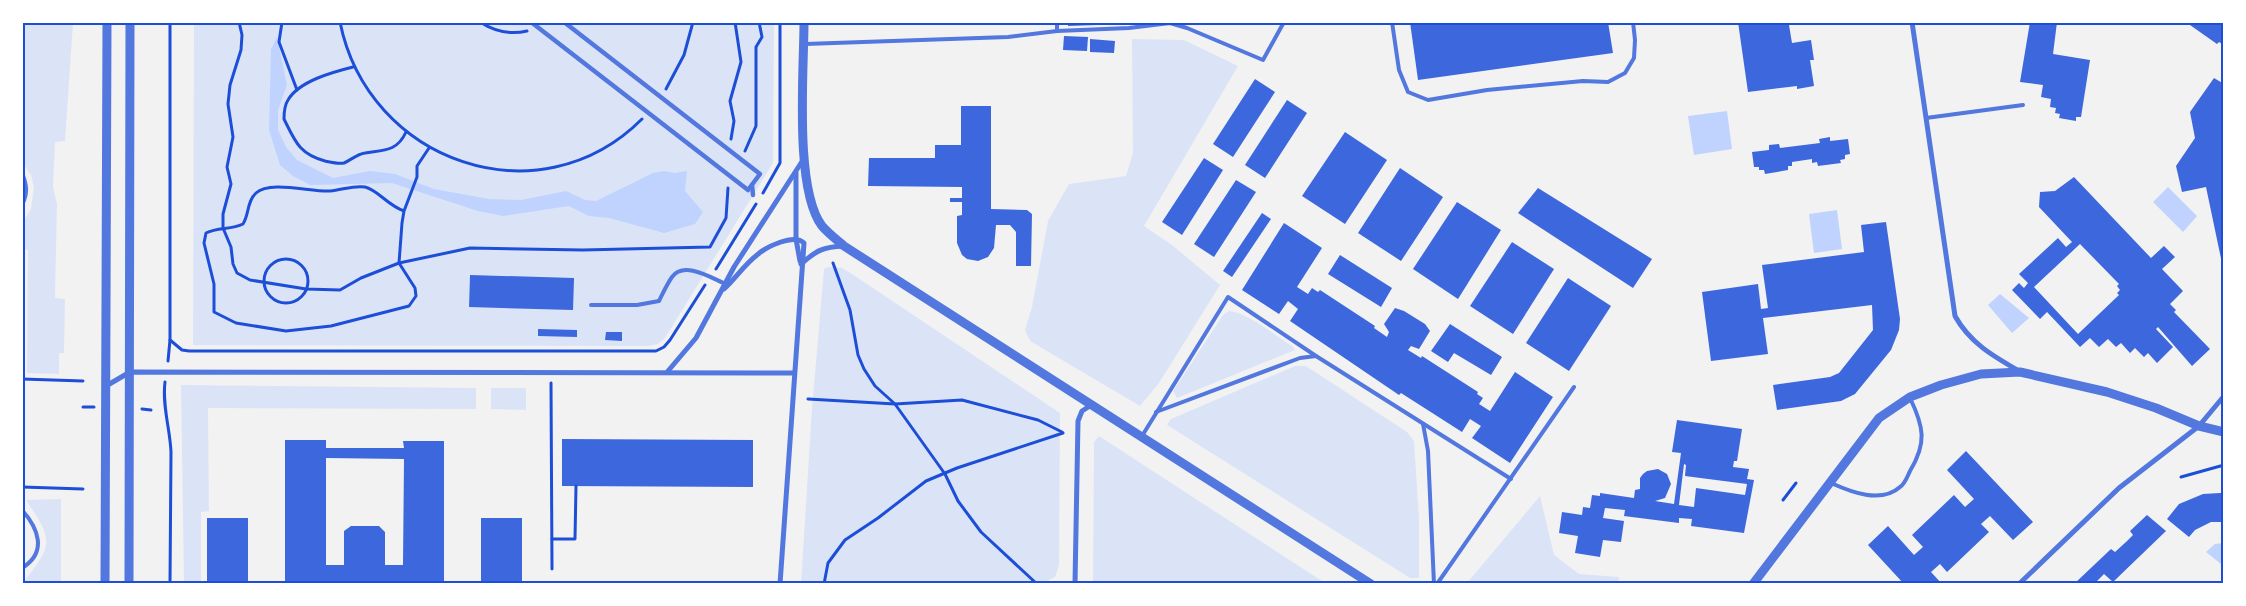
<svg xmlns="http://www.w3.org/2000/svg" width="2246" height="606" font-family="Barlow,sans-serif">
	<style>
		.green { fill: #dbe4f7 }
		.water { fill: #bfd3fe }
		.building { fill: #3d67dc; fill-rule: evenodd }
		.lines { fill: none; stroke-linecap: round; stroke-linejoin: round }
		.path { stroke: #1d4ed8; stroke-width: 3 }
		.service { stroke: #5277de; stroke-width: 4 }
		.pedestrian { stroke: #5277de; stroke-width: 4.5 }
		.minor { stroke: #5277de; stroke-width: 5 }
		.tertiary { stroke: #5277de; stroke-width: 9 }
		.neatline { fill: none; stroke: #1d4ed8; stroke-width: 2 }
	</style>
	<rect width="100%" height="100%" fill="#f2f2f2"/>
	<g class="green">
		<polygon points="22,23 73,23 65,141 55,142 53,187 57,204 55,298 65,299 64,353 59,353 59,374 27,373 28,250 23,249 23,222 31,209 34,188 31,175 23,163"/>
		<polygon points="194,23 774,23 773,163 665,338 658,344 648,346 193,345"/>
		<polygon points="1132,39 1184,40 1238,66 1144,226 1172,245 1220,285 1159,383 1140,406 1030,341 1025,330 1032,307 1048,221 1069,184 1126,176 1133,153"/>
		<polygon points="828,267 842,268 852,274 1060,413 1059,565 1055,577 1045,582 801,584 812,408 824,269"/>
		<path d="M1229 311C1247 312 1276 336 1292 346L1295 350 1177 398 1173 391 1223 315Z"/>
		<polygon points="1295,366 1306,366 1407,432 1414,441 1419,519 1419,578 1410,578 1167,425 1171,419"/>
		<polygon points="181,385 476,388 476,409 208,408 209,511 201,512 201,583 184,583"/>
		<polygon points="491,388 526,388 526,410 491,409"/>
		<polygon points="1099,436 1325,583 1093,583 1094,442"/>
		<polygon points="1540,496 1554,555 1579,574 1619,577 1618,583 1467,583"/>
		<path d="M61 499V583H23C54 544 53 540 26 500Z"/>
	</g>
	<g class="water">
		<polygon points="277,37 287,85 278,110 278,130 286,147 297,160 333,178 370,171 395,174 434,189 489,199 521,200 566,191 585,200 596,201 653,173 664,171 675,173 687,171 685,191 703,212 695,224 664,233 609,218 589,216 569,206 503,216 478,211 392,183 310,185 293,176 280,165 269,130 271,49"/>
		<polygon points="1727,111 1732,149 1694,155 1688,116"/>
		<polygon points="2168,187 2197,216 2183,232 2153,202"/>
		<polygon points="1837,210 1842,249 1814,253 1809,214"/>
		<polygon points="2000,294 2029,318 2012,333 1988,305"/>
		<polygon points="2223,543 2223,563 2221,564 2206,552 2215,544"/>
	</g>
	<g class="building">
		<polygon points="1068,22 1097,22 1097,25 1068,26"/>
		<polygon points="1410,22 1608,22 1613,53 1418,80"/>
		<polygon points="1738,22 1799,22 1789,25 1792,43 1811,40 1814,60 1810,60 1814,86 1797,89 1797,86 1748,92"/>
		<polygon points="2030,22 2057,22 2053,54 2090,60 2081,117 2076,117 2076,121 2059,118 2060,114 2055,113 2056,108 2050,107 2051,99 2041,97 2043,85 2020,82"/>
		<polygon points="2191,22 2224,22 2224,45 2219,42 2217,44 2190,25"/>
		<polygon points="1064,36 1088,37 1087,51 1063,50"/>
		<polygon points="1090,39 1115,41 1114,53 1090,52"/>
		<polygon points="2214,78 2224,84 2223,268 2206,187 2182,192 2176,166 2195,138 2190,112"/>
		<polygon points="1255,79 1275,92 1233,157 1213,144"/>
		<polygon points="1287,100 1307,113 1265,178 1245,165"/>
		<polygon points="961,106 991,106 991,209 1027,210 1032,214 1031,266 1016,266 1016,232 1010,225 996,225 994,248 988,257 978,261 967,259 962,255 957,243 957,216 962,215 962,202 950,202 950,198 962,198 962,187 868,186 869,158 935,158 935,145 961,145"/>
		<polygon points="1345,132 1387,160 1345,224 1302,196"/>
		<polygon points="1830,137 1830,141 1848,139 1850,154 1845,155 1845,159 1840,160 1841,163 1818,166 1817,162 1812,163 1812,159 1792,162 1792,166 1788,166 1788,170 1765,174 1764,170 1759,170 1759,167 1754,167 1752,152 1769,150 1769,145 1779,144 1780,148 1820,143 1819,139"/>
		<polygon points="1204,158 1223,170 1182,235 1162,222"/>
		<polygon points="1400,168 1443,197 1401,261 1358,233"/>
		<path d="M2074 177 2151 258 2164 246 2175 257 2162 269 2183 291 2170 304 2176 310 2174 312 2210 349 2192 366 2158 327 2156 329 2173 347 2157 363 2148 353 2144 357 2135 348 2130 353 2121 343 2116 347 2108 339 2099 347 2090 338 2080 347 2047 312 2040 319 2012 290 2019 283 2024 288 2028 283 2019 274 2058 238 2066 247 2072 242 2039 207 2040 192 2055 191ZM2080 244 2119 284 2117 286 2120 290 2117 293 2119 295 2078 334 2034 287Z"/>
		<polygon points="1236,180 1256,192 1214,257 1194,244"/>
		<polygon points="1538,188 1652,259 1633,288 1518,213"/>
		<polygon points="1457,202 1501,230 1458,299 1413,269"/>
		<polygon points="1262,213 1271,219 1232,277 1223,271"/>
		<polygon points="1886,222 1900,319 1899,330 1891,350 1855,394 1841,401 1777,410 1773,385 1830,377 1839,373 1873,330 1872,305 1763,318 1768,354 1711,361 1702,292 1758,284 1761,309 1768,308 1762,265 1864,252 1861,225"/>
		<polygon points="1284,223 1322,248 1297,287 1308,294 1312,288 1318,292 1320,290 1375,326 1374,328 1387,337 1389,332 1384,324 1395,308 1404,311 1425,324 1430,331 1419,349 1411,346 1408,350 1421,358 1422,356 1478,392 1477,394 1483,398 1479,404 1490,411 1515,372 1553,397 1510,463 1472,438 1481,426 1470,419 1462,432 1401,393 1399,395 1290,321 1298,309 1288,301 1279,314 1242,290"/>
		<polygon points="1512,242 1554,269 1513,334 1470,306"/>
		<polygon points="1340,255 1392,288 1381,307 1328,274"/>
		<polygon points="470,275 574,278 573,310 469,307"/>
		<polygon points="1568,278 1611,306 1569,371 1526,343"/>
		<polygon points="1450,324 1502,357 1491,375 1454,353 1448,362 1431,351"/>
		<polygon points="538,329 577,330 577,337 538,336"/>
		<polygon points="606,332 622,332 622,341 605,340"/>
		<path d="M1677 420 1742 429 1737 461H1734L1733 467 1749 469 1747 479 1754 480 1744 533 1691 526 1692 519 1679 518V523L1624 516 1625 510 1605 508 1603 518 1624 521 1621 542 1603 540 1600 557 1575 553 1578 536 1559 533 1562 512 1582 515 1583 507 1590 508 1592 495 1600 496V493L1634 498 1635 490 1640 489V478L1643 474 1647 471 1658 469 1667 474 1671 484 1665 498 1655 501 1674 504 1681 453 1672 452ZM1684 464 1686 465 1685 476 1747 484 1745 495 1696 488 1694 507 1679 505Z"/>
		<polygon points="562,439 753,440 753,487 562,486"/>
		<path d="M285 440H326V448H404L403 441H444V584H285ZM326 458 404 459 403 565H385V532L379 526H351L344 531V565H326Z"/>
		<polygon points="1966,451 2033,522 2013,540 1990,516 1981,524 1989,532 1947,572 1940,564 1931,572 1942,584 1904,584 1868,545 1888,526 1914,555 1923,547 1912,535 1954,495 1965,507 1974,499 1947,470"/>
		<polygon points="2220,493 2224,493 2224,522 2211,522 2195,530 2189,537 2167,519 2179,504 2203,494"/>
		<polygon points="2147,515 2166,531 2113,582 2104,574 2094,584 2074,584 2111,549 2115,552 2126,542 2133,535 2130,531"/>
		<rect x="207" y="518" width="41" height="66"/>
		<rect x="481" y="518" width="41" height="66"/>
	</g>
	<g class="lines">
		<g class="path">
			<polyline points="239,22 242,35 241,50 230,85 228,104 233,137 227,167 231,184 223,214 223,228 231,247 233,264 237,273 250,280 306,289 340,290 361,278 399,263 470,248 583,250 710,247 726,218 728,188"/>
			<polyline points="282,22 279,42 297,90"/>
			<path d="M340 22C368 162 539 222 642 119"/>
			<path d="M480 22C494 31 510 35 527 31"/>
			<path d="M353 67C333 72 299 81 288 100 284 106 284 113 284 119 295 141 299 154 325 161 330 162 338 164 344 163 351 160 357 154 365 153 383 150 397 152 406 132"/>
			<polyline points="666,89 684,55 693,22"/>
			<polyline points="731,139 734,121 730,101 741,62 735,22"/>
			<polyline points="745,151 756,126 756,47 762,37 759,22"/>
			<polyline points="763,193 780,163 780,22"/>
			<path d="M404 211C387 205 378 190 365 187 354 185 342 190 330 191 310 192 270 180 256 193 247 201 249 215 243 224 231 230 218 227 206 233L204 243 214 284V312L236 323 286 331 331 326 409 306 416 296 415 288 399 263 402 223 404 211 417 177V166L429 148"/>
			<circle cx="286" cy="281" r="22"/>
			<polyline points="833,263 850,310 858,355 864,369 875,386 895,404 945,474 958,501 981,532 1037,584"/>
			<polyline points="716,269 756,204"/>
			<polyline points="170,340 182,350 189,351 656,351 664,347 670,340 705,285"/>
			<polyline points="168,361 170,340 170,22"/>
			<polyline points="22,379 83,381"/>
			<path d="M165 382C162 406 170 428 171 452L170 584"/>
			<polyline points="551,383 552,569"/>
			<polyline points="808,399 895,404 962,400 1038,420 1062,432"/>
			<polyline points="83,407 94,407"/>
			<polyline points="142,409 151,410"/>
			<polyline points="2181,477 2224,465"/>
			<polyline points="22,487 83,489"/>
			<polyline points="1783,500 1796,483"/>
			<polyline points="552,539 575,539 576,486"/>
			<polyline points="824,584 828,563 845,540 878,518 926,481 957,468 1063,433"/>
		</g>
		<g class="service">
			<polyline points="1392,22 1399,70 1408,92 1428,100 1487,90 1583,81 1608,82 1625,73 1634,58 1635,40 1633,22"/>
			<polyline points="1057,31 1057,22"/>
			<polyline points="805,44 1008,37 1057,31 1129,28 1170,23 1187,28 1263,60 1284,22"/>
			<polyline points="1926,118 2023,105"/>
			<path d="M22 173C27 185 28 193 22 205"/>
			<path d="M591 305H637L659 301C663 293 667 284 672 277 684 260 713 279 726 284"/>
			<polyline points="1156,412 1300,358 1316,356"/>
			<polyline points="1423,424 1428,451 1434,584"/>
			<polyline points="1142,436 1228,297 1316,356 1511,479"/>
			<path d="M1831 483C1851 492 1881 504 1900 487 1905 484 1908 475 1910 471 1927 443 1924 427 1910 398"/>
			<path d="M22 510C38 528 48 552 22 568"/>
			<polyline points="1437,584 1574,387"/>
		</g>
		<g class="pedestrian">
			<polyline points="531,22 748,190 760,174 564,22"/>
			<polyline points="752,185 753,195"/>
		</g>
		<g class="minor">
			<path d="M1912 22 1955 316C1970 343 1993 356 2019 371"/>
			<polyline points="796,173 796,239 800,261"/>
			<path d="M801 264C817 250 823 247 844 246"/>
			<path d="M724 289C735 279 745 264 757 255 766 247 794 233 804 243L780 584"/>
			<polyline points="668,371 696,338 734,267 803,160"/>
			<polyline points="106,386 130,372 794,373"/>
			<polyline points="1075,584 1078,421 1082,411 1093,404"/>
			<polyline points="2019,584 2119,488 2199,426 2224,396"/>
		</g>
		<g class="tertiary">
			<path d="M804 22C804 70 794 189 822 226 828 233 837 240 844 246L1371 584"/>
			<polyline points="105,584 107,22"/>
			<polyline points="129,584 130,22"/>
			<polyline points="1753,584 1879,418 1910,397 1941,385 1981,374 2020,372 2107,392 2156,408 2199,426 2224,432"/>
		</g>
	</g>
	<rect width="2246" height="606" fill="none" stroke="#ffffff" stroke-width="48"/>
	<rect x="24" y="24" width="2198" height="558" class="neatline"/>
</svg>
